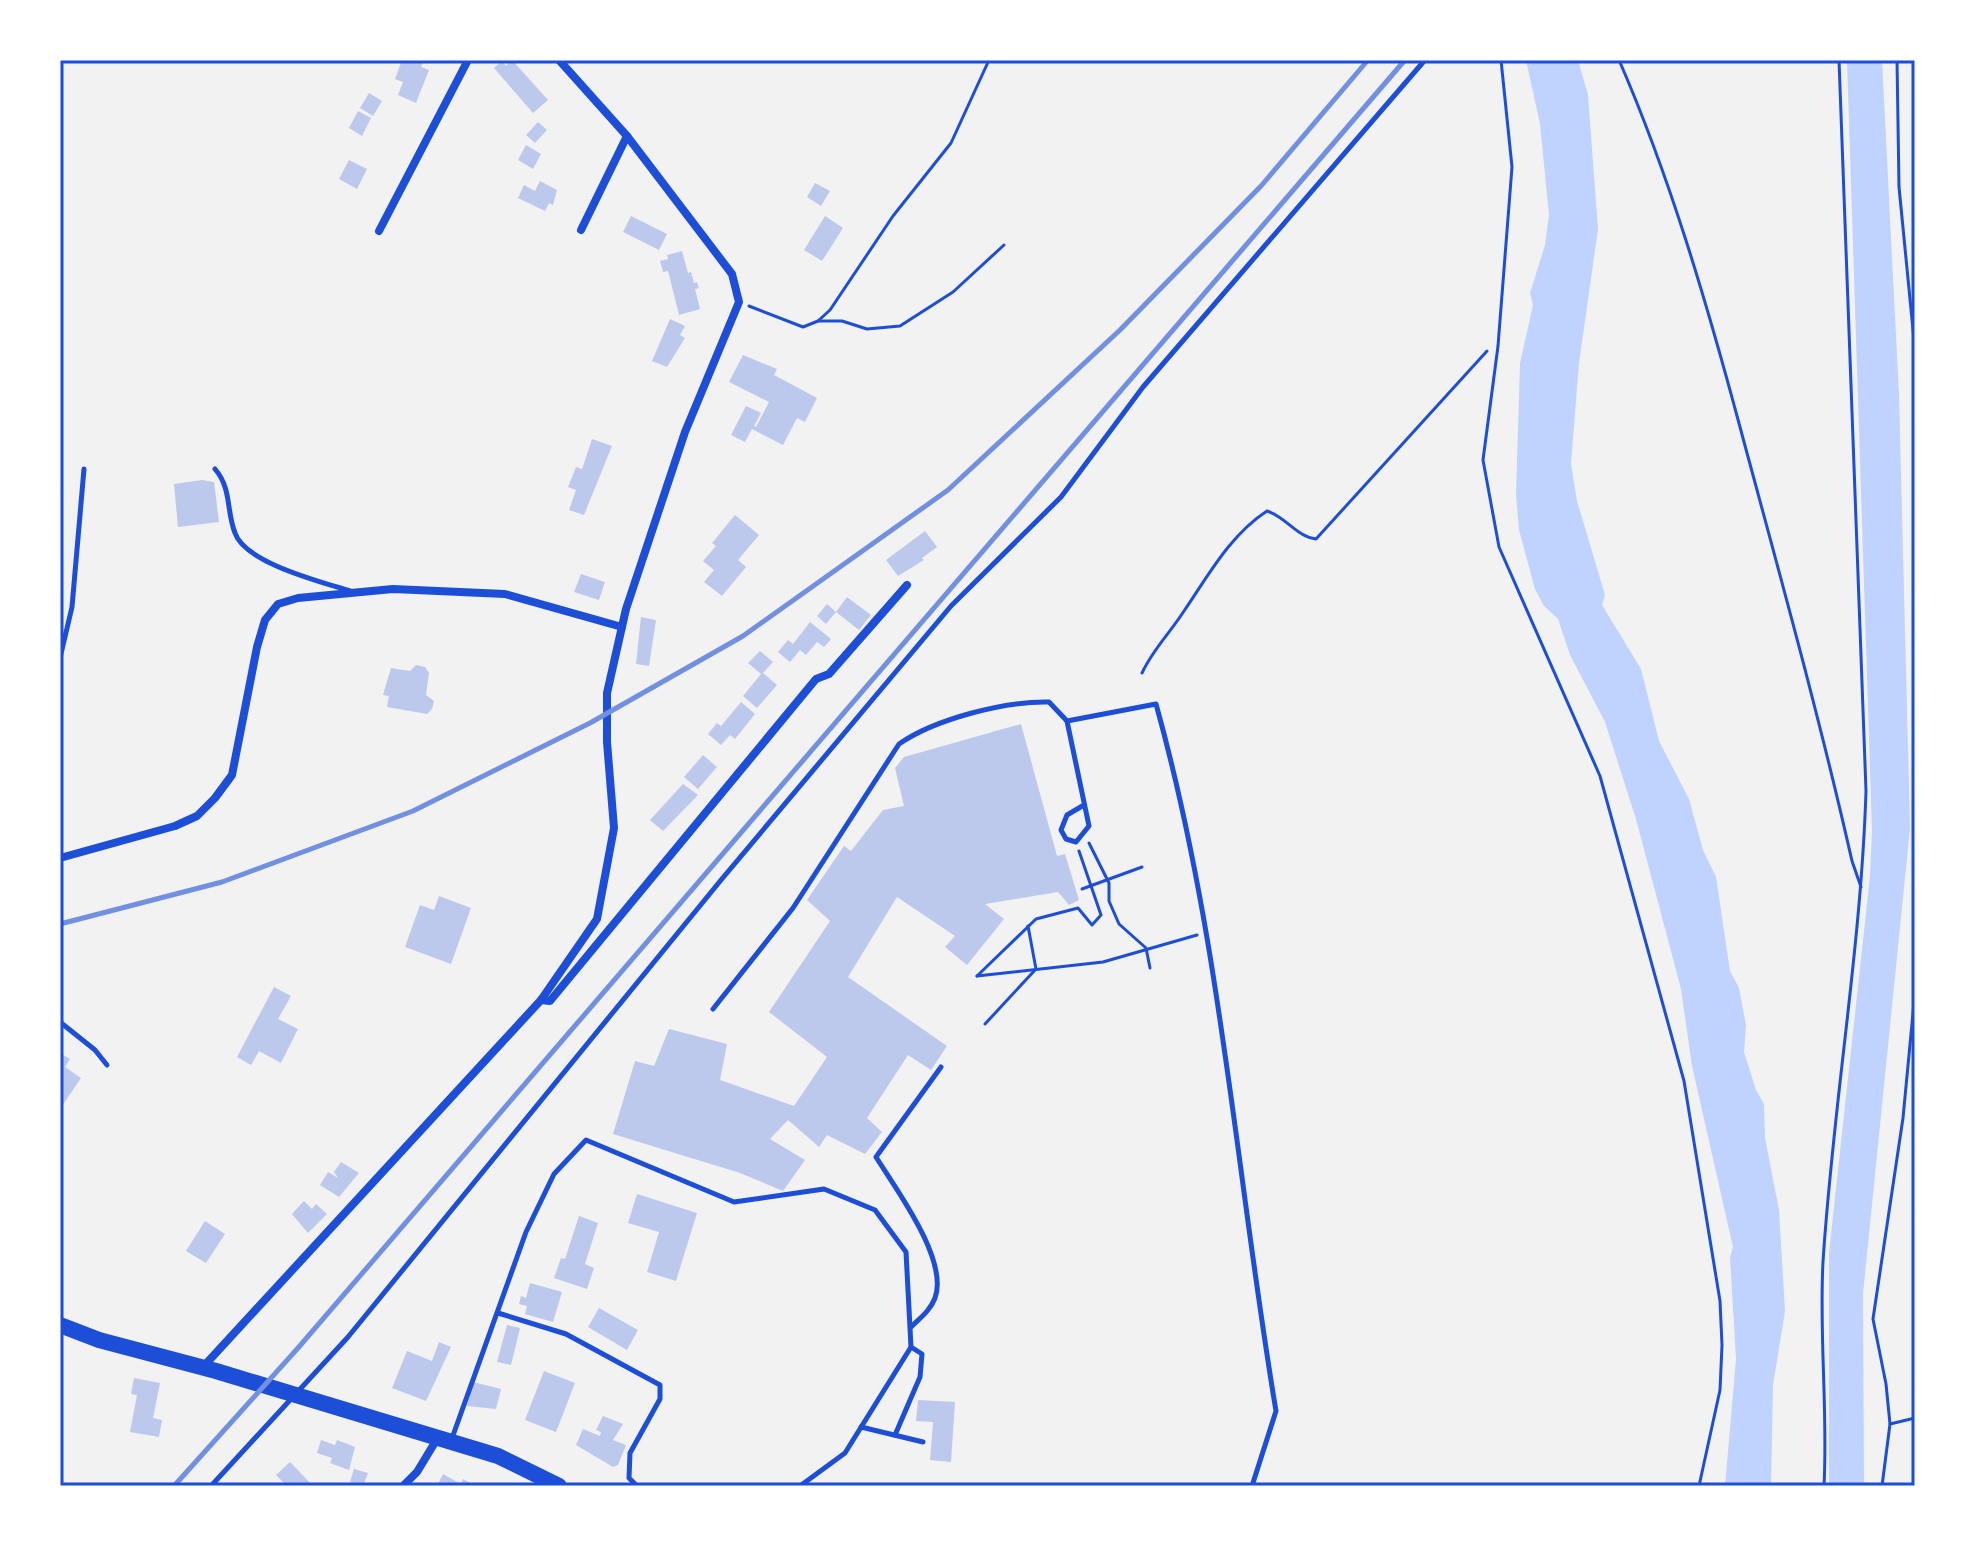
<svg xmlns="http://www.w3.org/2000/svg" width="1975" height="1546" font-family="'Alegreya Sans',sans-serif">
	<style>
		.water { fill: #bfd3fe }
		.building { fill: #bdc9ec }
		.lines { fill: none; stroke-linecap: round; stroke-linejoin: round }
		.path { stroke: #1d4ed8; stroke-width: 3 }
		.service { stroke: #1d4ed8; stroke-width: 5 }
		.minor { stroke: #1d4ed8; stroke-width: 8 }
		.trunk { stroke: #1d4ed8; stroke-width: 16 }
		.rail { stroke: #7290e2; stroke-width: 5 }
		.neatline { fill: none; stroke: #1d4ed8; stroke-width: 3 }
	</style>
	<rect width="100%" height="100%" fill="#f2f2f2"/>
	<g class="water">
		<polygon points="1526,60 1578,60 1588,95 1598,229 1579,363 1571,464 1577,501 1605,595 1602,605 1641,669 1659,741 1689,799 1703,850 1716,877 1730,971 1739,988 1746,1025 1744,1052 1756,1090 1764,1104 1765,1138 1779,1210 1785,1311 1773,1385 1771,1486 1725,1486 1736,1359 1730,1257 1733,1247 1692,1066 1681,989 1636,819 1605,722 1570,655 1558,619 1544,606 1535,589 1519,530 1516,495 1520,363 1533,305 1530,293 1545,245 1549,215 1540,124"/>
		<polygon points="1847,60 1882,60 1899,395 1910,828 1863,1294 1864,1486 1829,1486 1829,1253 1870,876 1872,831"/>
	</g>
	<g class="building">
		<polygon points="402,60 424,60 421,67 429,70 416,103 398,95 403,82 395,79"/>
		<polygon points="512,60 548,100 533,113 494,68 502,61 506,66"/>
		<polygon points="369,93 382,101 373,116 360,108"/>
		<polygon points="358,111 371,118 362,136 349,128"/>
		<polygon points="538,122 547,130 535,143 526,135"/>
		<polygon points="526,145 541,154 533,169 518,160"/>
		<polygon points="349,160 367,169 357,189 339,179"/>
		<polygon points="540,181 557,190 553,205 549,203 545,211 518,198 524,185 535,191"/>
		<polygon points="815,183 830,191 821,206 807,197"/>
		<polygon points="631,216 667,234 659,250 623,232"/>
		<polygon points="825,216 843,228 822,261 804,250"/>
		<polygon points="682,251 688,273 691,272 694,283 697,282 699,288 695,289 700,309 679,315 668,271 663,272 660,261 668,259 667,255"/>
		<polygon points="670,319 685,326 680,335 685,338 667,367 652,361"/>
		<polygon points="743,355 777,369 774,375 817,398 805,422 797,418 783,445 752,429 745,442 731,435 746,406 761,413 754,426 756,427 769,402 729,382"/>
		<polygon points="592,439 612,446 584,515 569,510 576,490 568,487 576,467 582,469"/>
		<polygon points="202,480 214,482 219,522 178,527 174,484"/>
		<polygon points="735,515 759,535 738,560 746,567 722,596 704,582 714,570 703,561 716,546 712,543"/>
		<polygon points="925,531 937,547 922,558 924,560 898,576 886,560"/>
		<polygon points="581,574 605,582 599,600 574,592"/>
		<polygon points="847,597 871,615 859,630 836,612"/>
		<polygon points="827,604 836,612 826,624 817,616"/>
		<polygon points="641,617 656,620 649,666 636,664"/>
		<polygon points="810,622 831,639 824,647 817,642 806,655 800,650 790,662 778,652 788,640 793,644"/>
		<polygon points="760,651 773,662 763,673 777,685 757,708 743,696 761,674 748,663"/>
		<polygon points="416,665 425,667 429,673 426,695 434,701 432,709 427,714 387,707 389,696 383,695 391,668 410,671"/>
		<polygon points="741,702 755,714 735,739 730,735 721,745 708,734 717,723 721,726"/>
		<polygon points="1021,724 1057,856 1065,854 1079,900 1069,905 1058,892 985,904 1004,919 967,965 945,947 955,936 897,897 848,977 947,1046 931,1070 908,1055 867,1118 882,1132 865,1154 827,1135 819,1147 788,1120 770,1139 805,1160 783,1191 740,1173 613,1134 635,1061 654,1066 669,1029 727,1044 720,1080 794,1106 827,1057 769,1012 830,921 807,900 844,846 851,851 883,810 904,806 895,768 904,757"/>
		<polygon points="703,755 717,767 698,789 684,777"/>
		<polygon points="683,784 698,795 663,831 650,820"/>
		<polygon points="439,896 471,908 451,964 405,947 420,905 434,910"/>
		<polygon points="274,987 291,996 278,1019 298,1029 281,1063 259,1051 251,1065 237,1057"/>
		<polygon points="60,1053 70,1059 65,1067 81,1078 60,1109"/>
		<polygon points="341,1162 359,1173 339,1197 320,1185 328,1172 338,1178 334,1172"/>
		<polygon points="637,1194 697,1213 676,1281 647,1272 659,1232 628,1223"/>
		<polygon points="304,1201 312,1209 316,1204 327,1214 308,1233 292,1214"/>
		<polygon points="579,1216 598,1223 585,1264 594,1268 587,1289 554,1278 561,1258 565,1259"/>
		<polygon points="205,1221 225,1234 206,1263 186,1251"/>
		<polygon points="530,1283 562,1292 553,1322 525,1314 527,1306 519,1304 521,1296 526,1298"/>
		<polygon points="599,1308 638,1330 627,1350 588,1327"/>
		<polygon points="507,1325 520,1328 511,1365 497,1362"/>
		<polygon points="439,1342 451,1347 426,1401 392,1388 407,1351 432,1361"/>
		<polygon points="544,1371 575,1383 556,1432 525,1420"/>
		<polygon points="134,1378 160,1383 153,1418 162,1420 159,1437 130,1432 137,1395 131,1394"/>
		<polygon points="473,1382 501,1389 496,1409 467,1406"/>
		<polygon points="918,1400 955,1402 951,1462 930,1460 933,1422 916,1421"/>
		<polygon points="603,1416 623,1424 613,1440 626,1445 618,1465 613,1467 576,1445 583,1429 600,1436 601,1432 596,1430"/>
		<polygon points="321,1440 335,1445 337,1440 355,1447 349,1470 330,1463 332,1458 317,1453"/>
		<polygon points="290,1462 313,1486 287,1486 276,1475"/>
		<polygon points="354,1469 368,1473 363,1486 350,1482"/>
		<polygon points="443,1474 461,1484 463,1479 476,1486 437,1486"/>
	</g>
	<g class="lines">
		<g class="path">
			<polyline points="1501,60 1512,167 1498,346 1483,460 1499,547 1600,776 1684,1081 1720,1301 1722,1345 1720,1390 1699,1486"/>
			<path d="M1619 60C1670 177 1707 304 1740 427 1779 572 1819 715 1852 861L1861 887"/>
			<polyline points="1897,60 1899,187 1915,350"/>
			<polyline points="749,306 803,327 818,321 830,310 893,216 951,143 989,60"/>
			<polyline points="818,321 842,321 867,329 900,326 953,292 1004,245"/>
			<path d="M1142 673C1153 649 1170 633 1184 611 1208 576 1230 535 1267 511 1286 517 1297 537 1316 539L1487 351"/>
			<polyline points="1089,843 1109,883 1109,901 1119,924 1146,948 1150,968"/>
			<polyline points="1082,889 1142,867"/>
			<polyline points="977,976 1036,919 1078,908 1092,925 1101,915 1079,851"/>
			<polyline points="977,976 1103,962 1197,935"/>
			<polyline points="985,1024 1036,969 1028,926"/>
			<polyline points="1890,1424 1886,1384 1873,1319 1903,1118 1915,992"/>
			<path d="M1824 1486C1828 1411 1819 1336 1823 1262 1833 1104 1861 949 1866 791L1839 60"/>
			<polyline points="1882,1486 1890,1424 1915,1418"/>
		</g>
		<g class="service">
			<path d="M215 469C232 489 226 510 235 533 245 563 322 582 350 591"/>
			<polyline points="60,658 72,607 84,469"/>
			<polyline points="1067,721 1089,826 1076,842 1066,839 1061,830 1067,815 1084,805"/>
			<path d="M713 1009 793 908 899 744C935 719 1005 701 1049 702L1067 721 1156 704C1221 938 1236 1173 1276 1411L1252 1486"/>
			<polyline points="60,1022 95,1050 107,1065"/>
			<polyline points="498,1313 566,1334 660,1385 660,1399 630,1453 629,1478 637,1486"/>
			<path d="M911 1327C920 1318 930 1311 935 1298 949 1260 896 1189 876 1157L941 1067"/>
			<polyline points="861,1427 923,1442"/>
			<polyline points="895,1435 920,1377 922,1354 911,1347"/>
			<polyline points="451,1441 526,1232 554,1174 586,1140 734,1202 824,1189 875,1210 906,1252 911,1347 845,1453 800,1486"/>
			<polyline points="211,1486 348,1337 721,880 951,606 1061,497 1143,387 1425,60"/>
		</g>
		<g class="minor">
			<polyline points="581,230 627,136"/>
			<polyline points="379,231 468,60"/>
			<polyline points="60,858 175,826 197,816 215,798 232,775 257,647 265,620 278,604 298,598 393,589 505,594 622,627"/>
			<polyline points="541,1000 550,1001 816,679 829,674 907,585"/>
			<polyline points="203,1367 541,1000 597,919 614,828 607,742 607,693 626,609 685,432 739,302 732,274 627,136 559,60"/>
			<polyline points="403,1486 417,1472 437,1439"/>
		</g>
		<polyline class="trunk" points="60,1325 99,1340 216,1371 498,1456 559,1486"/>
		<g class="rail">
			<polyline points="60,924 222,882 413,811 590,723 743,636 948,490 1120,330 1261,186 1368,60"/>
			<polyline points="174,1486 298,1348 1405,60"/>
		</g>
	</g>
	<rect width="1975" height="1546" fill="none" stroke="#ffffff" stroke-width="124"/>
	<rect x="62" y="62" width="1851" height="1422" class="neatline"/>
</svg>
